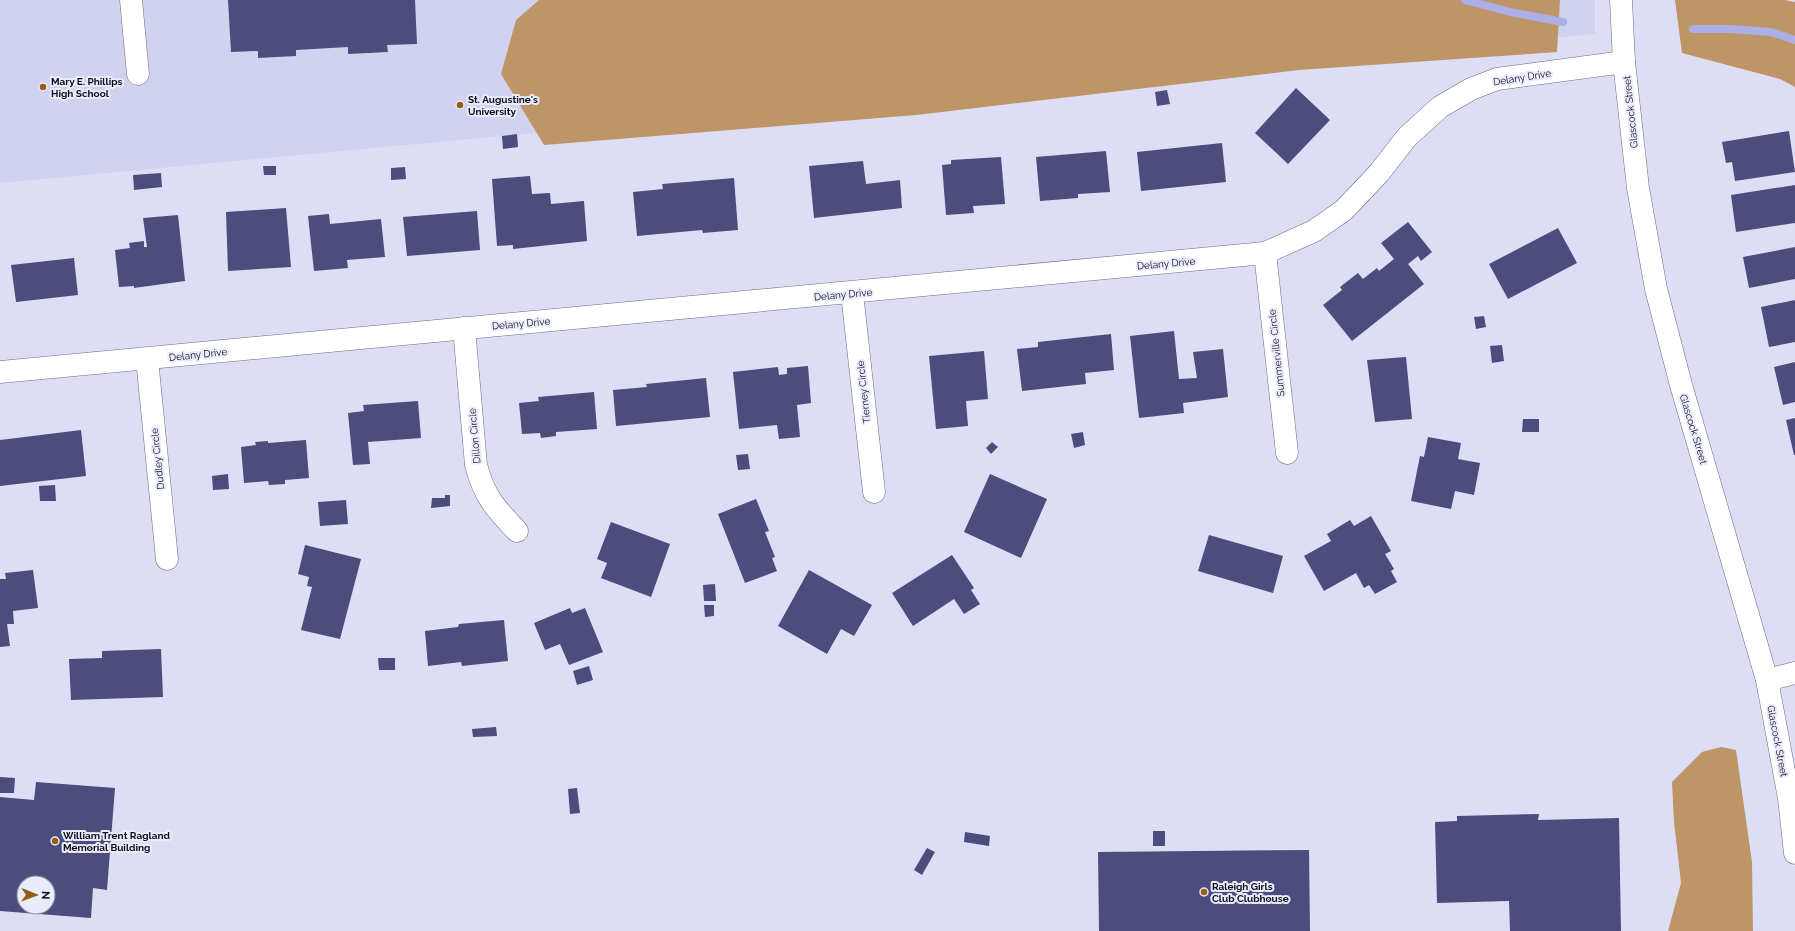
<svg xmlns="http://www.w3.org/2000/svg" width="1795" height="931" font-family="Raleway,sans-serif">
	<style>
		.built { fill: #d0d2f0 }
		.forest { fill: #bd9566 }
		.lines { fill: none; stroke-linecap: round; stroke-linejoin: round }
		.stream { stroke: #acafe6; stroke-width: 8 }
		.building { fill: #4c4c7d; fill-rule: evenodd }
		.street-casing { stroke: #6a6c80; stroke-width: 23 }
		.secondary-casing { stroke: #6a6c80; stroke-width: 23 }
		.street { stroke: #fff; stroke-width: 22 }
		.secondary { stroke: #fff; stroke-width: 22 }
		.poi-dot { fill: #936012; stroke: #eaecfe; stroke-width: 1.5 }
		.labels { text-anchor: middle; stroke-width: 4; stroke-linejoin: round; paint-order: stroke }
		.street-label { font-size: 10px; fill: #0e0e16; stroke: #eaecfe }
		.poi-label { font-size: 10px; font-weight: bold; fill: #0e0e16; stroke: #eaecfe; text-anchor: start }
	</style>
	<rect width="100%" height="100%" fill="#dddef5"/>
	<polygon class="built" points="0,0 1595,0 1595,34 0,183"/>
	<g class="forest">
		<polygon points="539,0 1560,0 1557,52 1299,70 916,115 544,145 501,74 516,20"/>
		<polygon points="1675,0 1784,0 1795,2 1795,87 1780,79 1682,53"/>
		<polygon points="1721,747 1736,750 1752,862 1753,931 1668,931 1681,883 1674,822 1672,782 1702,752"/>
	</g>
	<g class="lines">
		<g class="stream">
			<polyline points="1465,0 1510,12 1563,22"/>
			<polyline points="1693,29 1731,29 1771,32 1795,40"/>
		</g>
	</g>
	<g class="building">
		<polygon points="228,0 415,0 417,44 387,45 388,52 348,54 348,47 296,50 296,56 258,58 258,51 231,52"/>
		<polygon points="1296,88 1330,120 1288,164 1255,133"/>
		<polygon points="1167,90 1170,104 1157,106 1155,92"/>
		<polygon points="1789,131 1795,172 1735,181 1732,162 1726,163 1722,142"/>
		<polygon points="517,134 518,147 503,149 502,136"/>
		<polygon points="1222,143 1226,182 1141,191 1137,152"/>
		<polygon points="1106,151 1110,192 1078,194 1078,198 1040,201 1036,157"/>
		<polygon points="1001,157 1005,204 973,206 974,213 946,215 942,165 951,164 951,160"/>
		<polygon points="863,161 866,184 900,180 902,208 814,218 809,166"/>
		<polygon points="263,166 276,166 276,175 264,175"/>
		<polygon points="405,167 406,179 391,180 391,168"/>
		<polygon points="161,173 162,187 134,190 133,175"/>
		<polygon points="530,176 532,194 550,193 551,204 584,201 587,241 513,249 513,245 497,246 492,179"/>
		<polygon points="734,178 738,230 703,233 702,230 637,236 633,192 663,189 662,184"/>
		<polygon points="1795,185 1795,223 1736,232 1731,195"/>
		<polygon points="286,208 291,267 228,271 226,212"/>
		<polygon points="477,211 480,250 407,256 403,217"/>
		<polygon points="329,214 330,224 381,219 385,257 347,260 348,268 314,271 308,216"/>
		<polygon points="178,215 185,281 134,288 134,286 119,287 115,250 130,248 129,243 144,241 144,247 147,247 143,218"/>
		<polygon points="1408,222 1432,252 1421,261 1418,256 1408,264 1424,284 1352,341 1323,305 1342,290 1340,287 1358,273 1363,279 1377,268 1379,271 1394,259 1381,243"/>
		<polygon points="1558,228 1577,263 1508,299 1489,264"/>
		<polygon points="1795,247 1795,279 1749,288 1743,257"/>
		<polygon points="74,258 78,295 16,302 11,265"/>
		<polygon points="1795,300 1795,342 1769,347 1761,307"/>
		<polygon points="1484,316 1486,327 1476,329 1474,317"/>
		<polygon points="1174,331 1179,379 1197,378 1193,352 1223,349 1228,397 1183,403 1184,413 1139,418 1130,336"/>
		<polygon points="1111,334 1114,370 1085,373 1086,384 1022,391 1017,349 1038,347 1038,342"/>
		<polygon points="1502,345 1504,361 1492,363 1490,346"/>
		<polygon points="984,351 988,399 966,401 968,426 936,429 929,356"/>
		<polygon points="1406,357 1412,419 1375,422 1367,360"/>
		<polygon points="1795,362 1795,402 1783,405 1774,367"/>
		<polygon points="808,366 811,403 797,405 800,437 779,439 777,425 739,429 733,372 778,367 779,375 787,374 787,368"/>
		<polygon points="706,378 710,417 616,426 613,390 647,387 646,384"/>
		<polygon points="594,392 597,429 556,432 556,436 541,438 540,433 522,434 519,403 539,401 538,397"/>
		<polygon points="418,401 421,438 368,442 370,464 353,465 348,413 364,411 363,405"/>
		<polygon points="1795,418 1795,455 1794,455 1786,420"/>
		<polygon points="1523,419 1539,419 1539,432 1522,432"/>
		<polygon points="81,430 86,476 0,486 0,440"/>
		<polygon points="1083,432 1085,445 1074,448 1071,434"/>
		<polygon points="1428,437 1461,443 1458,459 1480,463 1474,495 1455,491 1451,509 1411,501 1420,456 1424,457"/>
		<polygon points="306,440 309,478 285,480 285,484 269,485 268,481 244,483 241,447 256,445 255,442 268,441 268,443"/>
		<polygon points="992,442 998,447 991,454 986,448"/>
		<polygon points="748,454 750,469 738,470 736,455"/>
		<polygon points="228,474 229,489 213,490 212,476"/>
		<polygon points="990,474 1047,499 1021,558 964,532"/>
		<polygon points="55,485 56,501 40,501 39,486"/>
		<polygon points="445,495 450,495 450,506 431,508 432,498 445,498"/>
		<polygon points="756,499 769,531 765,532 775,557 772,558 777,571 745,583 718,514"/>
		<polygon points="346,500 348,524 320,526 318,502"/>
		<polygon points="1371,516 1391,551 1385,554 1394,569 1391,571 1397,582 1375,594 1369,585 1364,588 1356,573 1324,591 1304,556 1331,541 1327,534 1350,520 1354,526"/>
		<polygon points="611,522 670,544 651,597 601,578 607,563 597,559"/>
		<polygon points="1209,535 1283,556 1273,593 1198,571"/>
		<polygon points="305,545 361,559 340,639 301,630 312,587 307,586 309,577 298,574"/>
		<polygon points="952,555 974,588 971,590 980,604 964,614 954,599 913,626 892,593"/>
		<polygon points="33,570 38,608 13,611 14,624 7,624 10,646 0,647 0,579 6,579 5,573"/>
		<polygon points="809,570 872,605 854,636 841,629 827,654 778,626"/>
		<polygon points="715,584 716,601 704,601 703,585"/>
		<polygon points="704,605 714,605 714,616 705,617"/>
		<polygon points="570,608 572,613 585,608 603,652 569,665 560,644 545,650 534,623"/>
		<polygon points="504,620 508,661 462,666 461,662 428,666 425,631 458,627 459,624"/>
		<polygon points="161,649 163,697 71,700 69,659 102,658 102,651"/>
		<polygon points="378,658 395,658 395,670 379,670"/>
		<polygon points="589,666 593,680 577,685 573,671"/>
		<polygon points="496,727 497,736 473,737 472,729"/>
		<polygon points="0,777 15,778 14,793 0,793"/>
		<path d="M36 782 115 788 107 890 93 888 91 918 0 911V797L34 800ZM24 883H48V907H24Z"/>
		<polygon points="577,788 580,813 570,814 568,789"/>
		<polygon points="1539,814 1538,820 1619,818 1621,931 1510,931 1509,901 1437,903 1435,822 1457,821 1457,816"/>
		<rect x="1153" y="831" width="12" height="15"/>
		<polygon points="965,832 990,836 989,846 964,842"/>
		<polygon points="927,848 935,852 922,875 914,870"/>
		<polygon points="1309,850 1310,931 1099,931 1098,852"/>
	</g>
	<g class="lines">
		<defs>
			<g id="street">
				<polyline points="131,0 138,74"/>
				<polyline points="1265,253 1287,453"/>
				<polyline points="852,293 874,492"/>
				<path d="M464 328 476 465C484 496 495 508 517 531"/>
				<polyline points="147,359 167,559"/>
				<polyline points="0,372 1265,253 1314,231 1344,210 1379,173 1407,137 1440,107 1471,89 1497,79 1624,62"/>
				<polyline points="1767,680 1795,673"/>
			</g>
			<polyline id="secondary" points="1621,0 1624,62 1638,188 1656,289 1681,385 1767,680 1789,798 1795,853"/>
		</defs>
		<use href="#street" class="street-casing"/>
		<use href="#secondary" class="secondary-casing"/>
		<use href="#street" class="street"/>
		<use href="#secondary" class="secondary"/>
	</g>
	<g class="poi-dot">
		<circle cx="43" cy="87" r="4"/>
		<circle cx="460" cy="105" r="4"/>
		<circle cx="55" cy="841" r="4"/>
		<circle cx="1204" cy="892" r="4"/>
	</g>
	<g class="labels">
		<g class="street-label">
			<text transform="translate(1522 77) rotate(-9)" y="4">Delany Drive</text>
			<text transform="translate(1630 112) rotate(-96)" y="4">Glascock Street</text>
			<text transform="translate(1166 263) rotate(-5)" y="4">Delany Drive</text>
			<text transform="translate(843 294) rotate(-5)" y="4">Delany Drive</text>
			<text transform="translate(521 323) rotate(-5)" y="4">Delany Drive</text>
			<text transform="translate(1276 353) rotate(-96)" y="4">Summerville Circle</text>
			<text transform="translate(198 354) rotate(-6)" y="4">Delany Drive</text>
			<text transform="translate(863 392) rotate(-96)" y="4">Tierney Circle</text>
			<text transform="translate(1694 429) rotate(73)" y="4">Glascock Street</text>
			<text transform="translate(474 436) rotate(-95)" y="4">Dillon Circle</text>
			<text transform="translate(157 459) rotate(-96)" y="4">Dudley Circle</text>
			<text transform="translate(1778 741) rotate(79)" y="4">Glascock Street</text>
		</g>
		<g class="poi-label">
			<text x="51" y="85">Mary E. Phillips<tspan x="51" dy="12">High School</tspan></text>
			<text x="468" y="103">St. Augustine's<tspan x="468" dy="12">University</tspan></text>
			<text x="63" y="839">William Trent Ragland<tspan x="63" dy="12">Memorial Building</tspan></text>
			<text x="1212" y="890">Raleigh Girls<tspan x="1212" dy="12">Club Clubhouse</tspan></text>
		</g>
	</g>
	<g transform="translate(36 895) rotate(91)"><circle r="19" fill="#eaecfe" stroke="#9293a1"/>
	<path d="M0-3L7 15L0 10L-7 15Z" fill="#936012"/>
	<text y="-6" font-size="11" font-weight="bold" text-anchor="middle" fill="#0e0e16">N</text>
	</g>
</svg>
